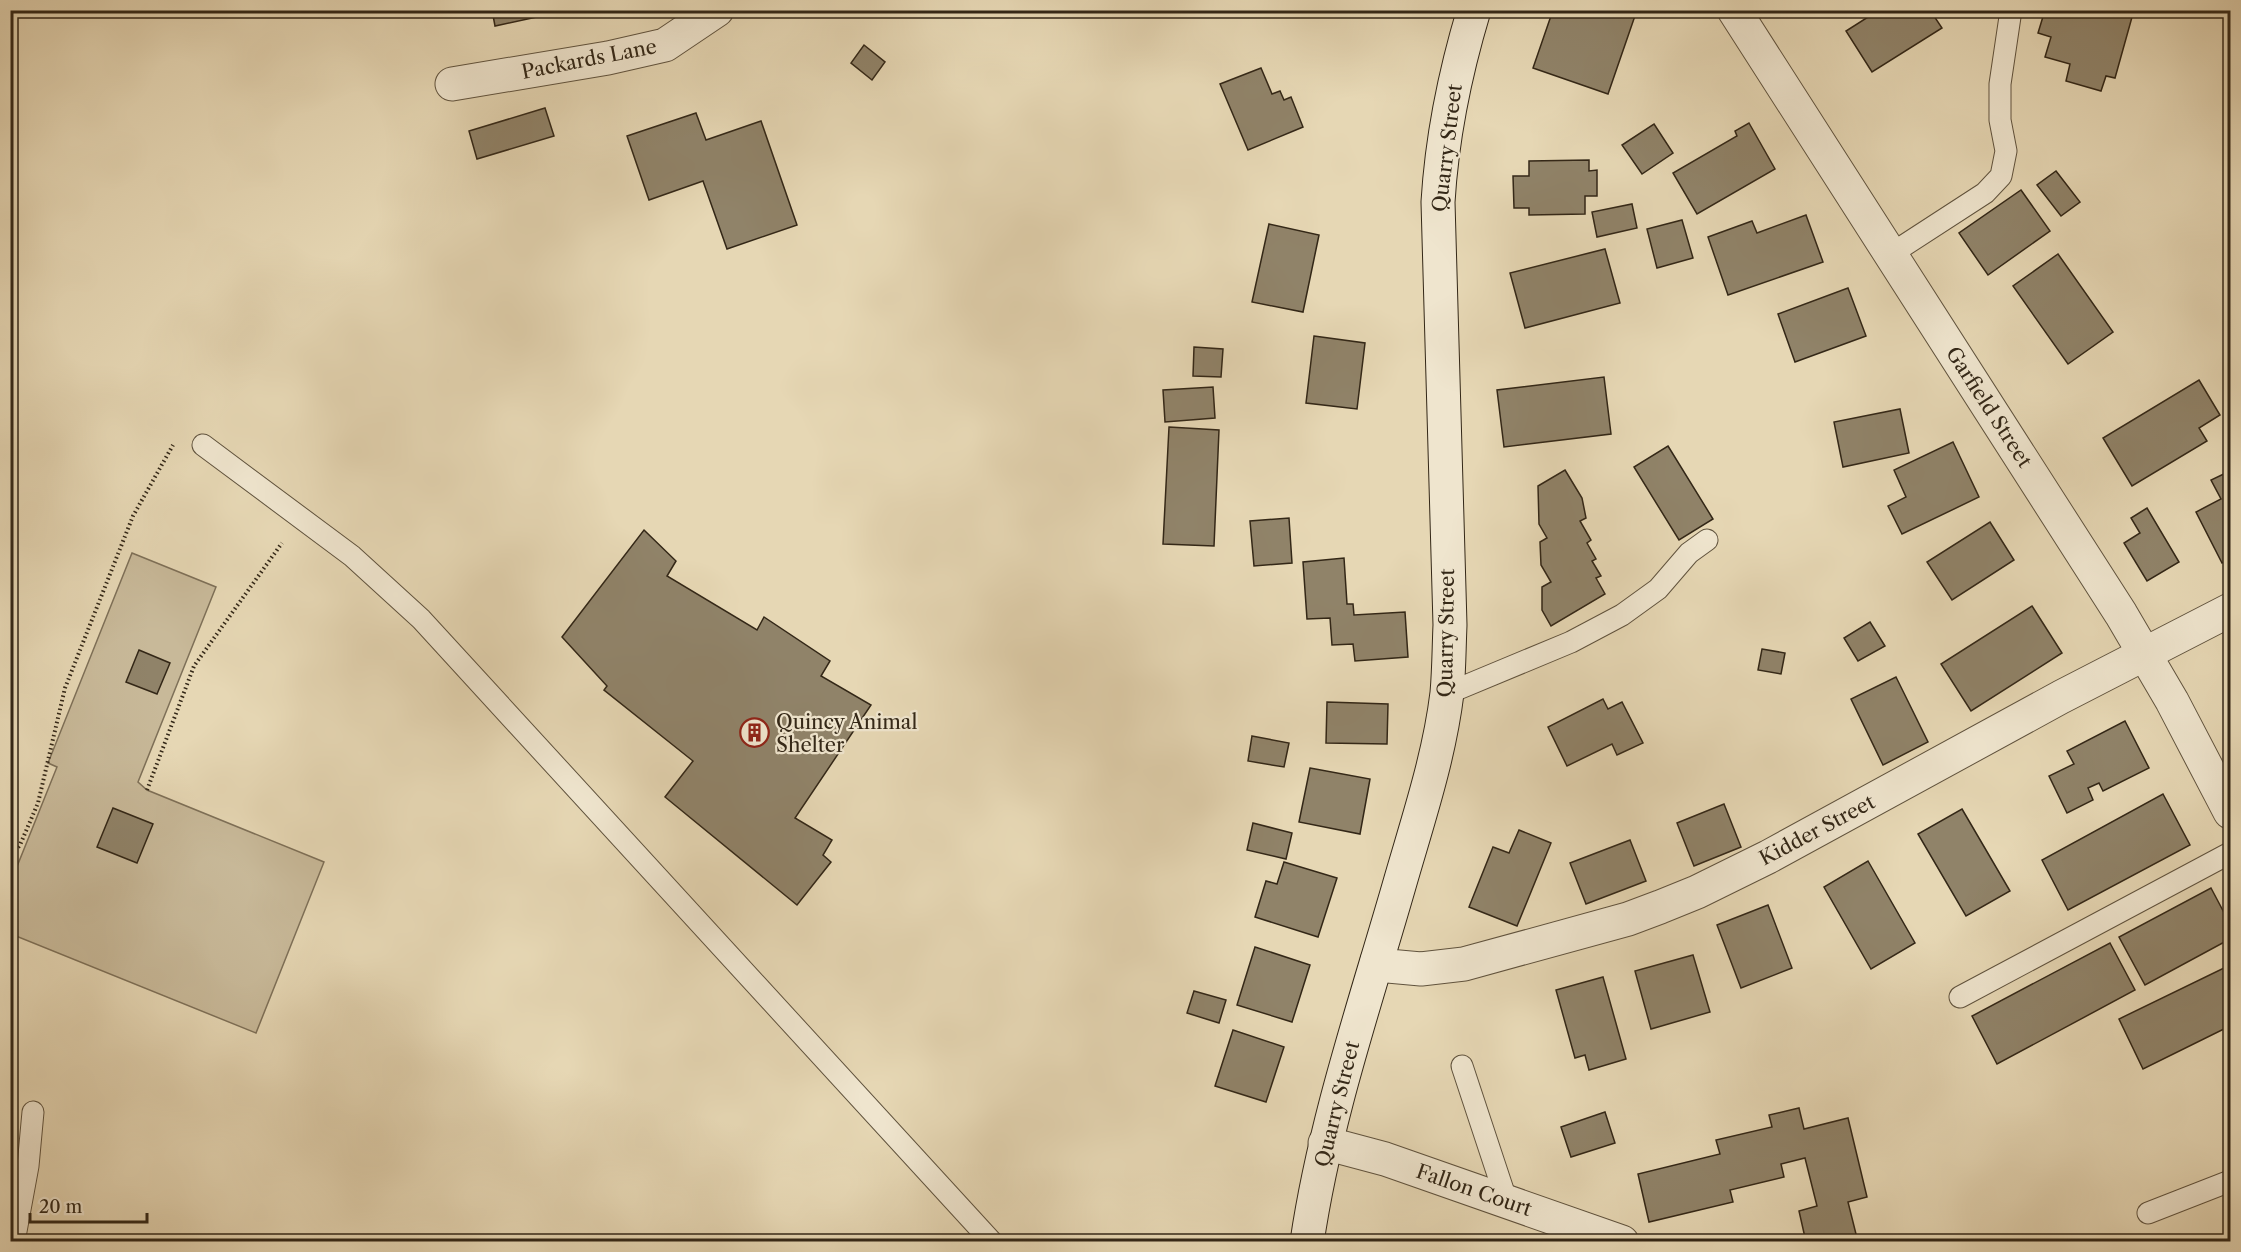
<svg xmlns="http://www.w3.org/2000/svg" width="2241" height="1252" font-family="'Libre Caslon Text',serif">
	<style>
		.park { fill: #c8b999; stroke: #7e7058; stroke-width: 1.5 }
		.building { fill: #908369; stroke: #332717; stroke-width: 1.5 }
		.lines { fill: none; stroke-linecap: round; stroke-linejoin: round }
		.lane-casing { stroke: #60533e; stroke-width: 23 }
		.street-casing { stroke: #60533e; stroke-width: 35 }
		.secondary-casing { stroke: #332717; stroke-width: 35 }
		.path { stroke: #332717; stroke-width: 4; stroke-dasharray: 1.5 3; stroke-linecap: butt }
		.lane { stroke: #efe5ce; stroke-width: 21 }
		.street { stroke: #efe5ce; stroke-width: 33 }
		.secondary { stroke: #efe5ce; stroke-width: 33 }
		.labels { text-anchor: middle; stroke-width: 4.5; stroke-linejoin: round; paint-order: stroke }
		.street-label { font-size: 20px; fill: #332717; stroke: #efe5ce }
		.poi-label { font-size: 20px; fill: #332717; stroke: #efe5ce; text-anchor: start }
	</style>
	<rect width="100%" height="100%" fill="#e6d7b4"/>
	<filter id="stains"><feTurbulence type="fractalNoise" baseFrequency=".00333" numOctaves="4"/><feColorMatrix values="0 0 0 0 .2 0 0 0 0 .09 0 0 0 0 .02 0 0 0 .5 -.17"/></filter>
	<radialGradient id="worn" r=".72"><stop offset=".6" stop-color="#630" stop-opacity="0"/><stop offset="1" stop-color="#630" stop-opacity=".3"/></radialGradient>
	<polygon class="park" points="132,553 216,587 138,782 147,790 324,862 256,1033 11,934 10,884 57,767 48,763"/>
	<g class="building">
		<polygon points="492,10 569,10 495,26"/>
		<polygon points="1553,10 1637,10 1608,94 1533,68"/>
		<polygon points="1879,10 1930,10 1942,28 1872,72 1846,31"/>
		<polygon points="2045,10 2134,10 2115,78 2106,76 2101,91 2066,81 2070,64 2045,57 2051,37 2038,33"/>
		<polygon points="864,45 885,62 872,80 851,63"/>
		<polygon points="1261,68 1272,94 1280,91 1284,100 1291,97 1303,127 1248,150 1220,84"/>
		<polygon points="545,108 554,136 477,159 469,131"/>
		<polygon points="696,113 706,140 761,121 797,225 727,249 703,181 649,200 627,136"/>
		<polygon points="1749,123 1775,169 1697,214 1673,173 1737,136 1735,131"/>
		<polygon points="1654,124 1673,153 1642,174 1622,145"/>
		<polygon points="1589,160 1589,171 1597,170 1597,196 1585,196 1585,214 1529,215 1529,208 1514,208 1513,176 1529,176 1529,161"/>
		<polygon points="2056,171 2080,202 2061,216 2037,185"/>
		<polygon points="2021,190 2050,231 1988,275 1959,233"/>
		<polygon points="1632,204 1637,228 1597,237 1592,212"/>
		<polygon points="1806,215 1823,262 1728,295 1708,237 1752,221 1757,233"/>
		<polygon points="1682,220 1693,258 1657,268 1647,229"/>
		<polygon points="1269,224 1319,235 1303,312 1252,302"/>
		<polygon points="1605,249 1620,303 1525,328 1510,273"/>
		<polygon points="2058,254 2113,332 2068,364 2013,286"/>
		<polygon points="1848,288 1866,336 1795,362 1778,314"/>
		<polygon points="1314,336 1365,343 1357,409 1306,403"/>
		<polygon points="1194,347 1223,349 1221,377 1193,376"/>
		<polygon points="1604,377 1611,434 1504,447 1497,390"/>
		<polygon points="2199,380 2220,415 2199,428 2207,441 2132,486 2103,438"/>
		<polygon points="1213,387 1215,418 1165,422 1163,390"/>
		<polygon points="1900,409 1909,453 1843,467 1834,422"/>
		<polygon points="1169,427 1219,430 1214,546 1163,544"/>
		<polygon points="1953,442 1979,497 1902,534 1888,506 1906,497 1894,470"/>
		<polygon points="1668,446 1713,519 1679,540 1634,467"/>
		<polygon points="1565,470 1582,498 1586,518 1580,521 1591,540 1587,543 1596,559 1592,561 1601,576 1596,578 1605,594 1551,626 1542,610 1542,587 1551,582 1541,565 1540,542 1547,538 1539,524 1538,486"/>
		<polygon points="2230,471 2230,559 2222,563 2196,512 2221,499 2211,480"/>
		<polygon points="2147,508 2179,562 2147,581 2124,543 2140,533 2131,518"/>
		<polygon points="1289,518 1292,563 1254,566 1250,521"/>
		<polygon points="1990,522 2014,560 1952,600 1927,562"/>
		<polygon points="644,530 676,561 667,576 757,630 764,617 830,661 821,676 871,705 795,818 832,840 823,855 831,862 797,905 665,797 693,761 604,690 607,686 562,637"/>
		<polygon points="1344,558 1347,604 1353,604 1354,615 1405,612 1408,657 1355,661 1353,644 1332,645 1330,618 1307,619 1303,562"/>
		<polygon points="2032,606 2062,653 1971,711 1941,664"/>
		<polygon points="1870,622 1885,646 1858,661 1844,638"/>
		<polygon points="1762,649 1785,653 1781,674 1758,670"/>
		<polygon points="139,650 170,663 157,694 126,682"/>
		<polygon points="1896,677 1928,742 1883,765 1851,699"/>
		<polygon points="1603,699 1608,709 1622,702 1643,743 1617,755 1612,744 1567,766 1548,727"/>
		<polygon points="1327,702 1388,704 1387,744 1326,743"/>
		<polygon points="2125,721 2149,768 2103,791 2099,783 2088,788 2093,800 2067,813 2049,776 2074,764 2067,751"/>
		<polygon points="1252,736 1289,743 1284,767 1248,761"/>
		<polygon points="1310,768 1370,779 1360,834 1299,822"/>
		<polygon points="2163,794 2190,845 2068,910 2042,860"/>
		<polygon points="1724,804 1741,847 1694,866 1677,823"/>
		<polygon points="113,808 153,824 137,863 97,847"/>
		<polygon points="1962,809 2010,891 1966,916 1918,834"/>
		<polygon points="1253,823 1292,833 1286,859 1247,850"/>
		<polygon points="1519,830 1551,843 1517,926 1469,907 1493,847 1509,853"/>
		<polygon points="1630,840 1646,881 1586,904 1570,863"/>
		<polygon points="1868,861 1915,943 1871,969 1824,887"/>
		<polygon points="1284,862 1337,878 1318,937 1255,917 1266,881 1277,884"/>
		<polygon points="2211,888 2230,924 2230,939 2145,985 2119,937"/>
		<polygon points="1768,905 1792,968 1741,988 1717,925"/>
		<polygon points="2110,943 2135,990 1997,1064 1972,1016"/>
		<polygon points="1255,947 1310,965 1292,1022 1237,1005"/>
		<polygon points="1693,955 1710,1012 1651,1029 1635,971"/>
		<polygon points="2226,967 2230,975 2230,1026 2143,1069 2119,1019"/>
		<polygon points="1603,977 1626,1059 1589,1070 1585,1055 1575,1058 1556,990"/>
		<polygon points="1194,991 1226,1000 1219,1023 1187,1013"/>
		<polygon points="1233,1030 1284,1047 1266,1102 1215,1086"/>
		<polygon points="1799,1108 1804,1129 1848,1118 1867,1197 1848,1202 1858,1242 1806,1242 1799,1211 1817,1206 1805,1158 1781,1164 1784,1177 1730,1190 1733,1202 1649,1222 1638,1174 1720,1154 1716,1140 1772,1127 1769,1115"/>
		<polygon points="1605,1112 1615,1143 1571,1157 1561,1127"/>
	</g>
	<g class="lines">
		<defs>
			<g id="lane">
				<polyline points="1891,254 1985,193 2001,176 2006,151 2000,120 2000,84 2011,10"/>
				<polyline points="203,445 352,556 421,619 992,1242"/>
				<polyline points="1446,694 1571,642 1622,615 1658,589 1689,553 1707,540"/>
				<polyline points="1960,997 2230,853"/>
				<polyline points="1462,1066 1507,1202"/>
				<polyline points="2148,1213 2230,1181"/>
				<polyline points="14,1242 28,1166 33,1112"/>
			</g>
			<g id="street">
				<polyline points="1734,10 2121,614 2172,701 2230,812"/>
				<polyline points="452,84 608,58 665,45 717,10"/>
				<polyline points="1377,961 1388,966 1421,969 1464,964 1628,919 1660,907 1697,892 1768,857 2061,697 2230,610"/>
				<polyline points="1325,1143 1385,1159 1622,1242"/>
			</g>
			<path id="secondary" d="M1307 1242C1325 1120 1365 1004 1399 886 1417 823 1439 759 1447 693 1449 670 1449 648 1450 625L1438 202C1442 136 1455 73 1474 10"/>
		</defs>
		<use href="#lane" class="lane-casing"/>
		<use href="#street" class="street-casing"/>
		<use href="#secondary" class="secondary-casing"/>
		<g class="path">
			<polyline points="147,790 194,666 282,543"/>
			<polyline points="10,858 20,845 38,803 65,688 133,516 173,445"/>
		</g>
		<use href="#lane" class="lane"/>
		<use href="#street" class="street"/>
		<use href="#secondary" class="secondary"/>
	</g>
	<defs>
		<symbol id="building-ring" viewBox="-11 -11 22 22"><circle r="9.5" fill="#efe5ce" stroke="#8f2418" stroke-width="1.5"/><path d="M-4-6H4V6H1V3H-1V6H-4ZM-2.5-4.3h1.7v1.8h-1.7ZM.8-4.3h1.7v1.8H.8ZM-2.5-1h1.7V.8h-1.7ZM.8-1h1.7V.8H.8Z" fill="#8f2418"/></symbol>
	</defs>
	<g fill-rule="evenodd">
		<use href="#building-ring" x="738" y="716" width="33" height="33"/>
	</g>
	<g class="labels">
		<g class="street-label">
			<text transform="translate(589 59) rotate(-11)" y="7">Packards Lane</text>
			<text transform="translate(1447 148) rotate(-83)" y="7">Quarry Street</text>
			<text transform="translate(1989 407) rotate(57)" y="7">Garfield Street</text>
			<text transform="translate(1446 633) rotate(-89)" y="7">Quarry Street</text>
			<text transform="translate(1817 830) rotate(-28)" y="7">Kidder Street</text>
			<text transform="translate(1337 1104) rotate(-76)" y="7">Quarry Street</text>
			<text transform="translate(1474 1190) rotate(19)" y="7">Fallon Court</text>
		</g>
		<g class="poi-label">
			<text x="776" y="729">Quincy Animal<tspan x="776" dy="23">Shelter</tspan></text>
		</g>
	</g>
	<rect width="2241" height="1252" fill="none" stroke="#e6d7b4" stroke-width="36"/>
	<rect x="12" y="12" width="2217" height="1228" fill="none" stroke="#332717" stroke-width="3"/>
	<rect x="18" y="18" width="2205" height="1216" fill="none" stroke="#332717" stroke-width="1.5"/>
	<path d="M30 1213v9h117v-9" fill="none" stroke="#332717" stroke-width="3"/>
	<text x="39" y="1213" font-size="18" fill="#332717" stroke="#efe5ce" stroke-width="4.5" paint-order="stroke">20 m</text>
	<rect width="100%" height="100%" filter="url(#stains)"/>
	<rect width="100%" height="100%" fill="url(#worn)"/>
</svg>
